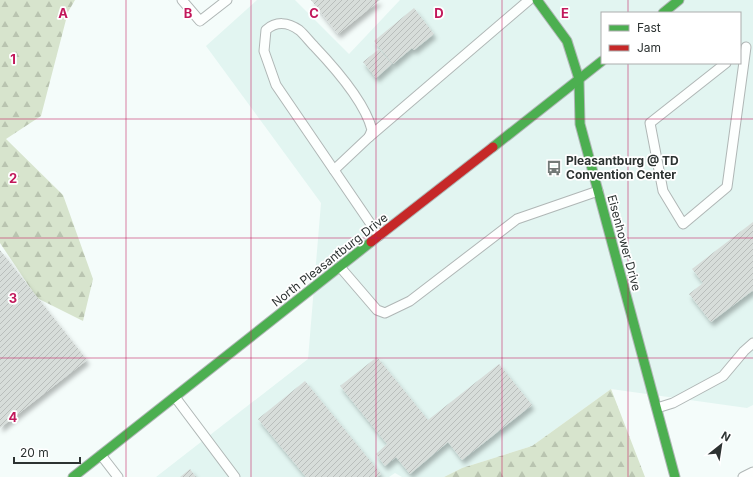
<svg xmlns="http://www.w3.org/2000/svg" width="753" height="477" font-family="Inter,sans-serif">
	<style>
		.built { fill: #e2f5f1; fill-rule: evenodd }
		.forest { fill: url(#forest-firs) }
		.building { fill: url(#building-hatch); filter: url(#shadow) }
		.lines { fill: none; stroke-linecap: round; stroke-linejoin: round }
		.lane-casing { stroke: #b0b7b6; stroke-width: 11 }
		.fast-casing { stroke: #b0b7b6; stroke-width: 11 }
		.jam-casing { stroke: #b0b7b6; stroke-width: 11 }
		.lane { stroke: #fdfffe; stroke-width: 9 }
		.fast { stroke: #4caf50; stroke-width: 9 }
		.jam { stroke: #c62828; stroke-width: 9 }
		.grid { fill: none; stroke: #c2185b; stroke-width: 1; stroke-opacity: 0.55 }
		.labels { text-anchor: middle; stroke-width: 3.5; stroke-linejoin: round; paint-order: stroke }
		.poi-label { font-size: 12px; font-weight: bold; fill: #2c3231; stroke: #fff; text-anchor: start }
		.street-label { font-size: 12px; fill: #2c3231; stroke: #fff }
		.grid-label { font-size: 13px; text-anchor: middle; font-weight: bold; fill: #c2185b; stroke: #fff; stroke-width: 3.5; stroke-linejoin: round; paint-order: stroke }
	</style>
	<defs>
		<pattern id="forest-firs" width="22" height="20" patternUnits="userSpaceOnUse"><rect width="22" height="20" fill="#d7e4cd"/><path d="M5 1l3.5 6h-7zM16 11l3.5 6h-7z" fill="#b9c4b0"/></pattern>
		<pattern id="building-hatch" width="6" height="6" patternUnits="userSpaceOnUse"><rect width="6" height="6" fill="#d7ddda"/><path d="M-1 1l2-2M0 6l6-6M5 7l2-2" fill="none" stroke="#b9bebc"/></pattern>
		<filter id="shadow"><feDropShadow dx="2.5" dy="4.5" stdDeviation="2" flood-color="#0004"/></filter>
	</defs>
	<rect width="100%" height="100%" fill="#f4fcfa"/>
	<path class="built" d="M257 0H295L349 54 400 0H753V405L747 408 611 389 532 446 462 468 444 477H402L395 473 389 477H156L308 359 321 203 206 46ZM602 13H740V63H602Z"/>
	<g class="forest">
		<polygon points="0,0 75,0 68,12 41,116 6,139 63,195 93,279 83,321 37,298 0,243"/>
		<polygon points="611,389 645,477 444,477 462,468 532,446"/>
	</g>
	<g class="building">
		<polygon points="311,0 380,0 338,34"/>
		<polygon points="414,8 434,34 414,50 412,48 393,64 374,41"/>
		<polygon points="379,49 392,64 376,78 363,62"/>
		<polygon points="753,222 753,292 752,291 711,322 689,294 703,283 692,269"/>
		<polygon points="0,250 87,360 0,428"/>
		<polygon points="377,357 428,420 499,364 532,405 462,460 448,442 410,474 396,457 385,466 376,454 387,444 340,386"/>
		<polygon points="305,381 381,474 377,477 306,477 258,419"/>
		<polygon points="190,469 196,477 180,477"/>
	</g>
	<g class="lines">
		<defs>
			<g id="lane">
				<polyline points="182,0 200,21 227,0"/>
				<polyline points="726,63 650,123 663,191 683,224 727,187 746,47"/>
				<path d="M369 137 372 130C365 102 334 67 314 46 309 41 304 34 299 30 288 22 276 21 266 30L264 51 276 85 379 236"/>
				<polyline points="334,170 369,137 529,0"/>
				<polyline points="340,267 377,310 385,313 410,301 517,219 598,191"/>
				<polyline points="175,397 235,477"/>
				<polyline points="657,408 673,403 723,376 744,351 753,343"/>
				<polyline points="101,455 118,477"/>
				<polyline points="743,477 753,472"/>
			</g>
			<g id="fast">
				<polyline points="537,0 567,41 579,79 580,124 675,477"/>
				<polyline points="663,13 679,0"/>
				<polyline points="493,147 602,61"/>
				<polyline points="73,477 371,242"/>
			</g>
			<polyline id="jam" points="371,242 493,147"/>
		</defs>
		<use href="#lane" class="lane-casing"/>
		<use href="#fast" class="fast-casing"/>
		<use href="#jam" class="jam-casing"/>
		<use href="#lane" class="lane"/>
		<use href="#fast" class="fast"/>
		<use href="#jam" class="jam"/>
	</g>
	<path class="grid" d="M126 0V477M251 0V477M376 0V477M502 0V477M628 0V13M628 63V477M0 119H753M0 238H753M0 358H753"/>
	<defs>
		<symbol id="bus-bare" viewBox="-9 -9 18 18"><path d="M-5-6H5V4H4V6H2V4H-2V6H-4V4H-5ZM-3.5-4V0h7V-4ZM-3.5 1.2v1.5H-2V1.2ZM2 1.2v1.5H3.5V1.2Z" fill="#727977" stroke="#fff" stroke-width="2.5" paint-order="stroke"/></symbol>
	</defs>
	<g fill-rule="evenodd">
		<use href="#bus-bare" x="543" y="157" width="22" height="22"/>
	</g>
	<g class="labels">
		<g class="poi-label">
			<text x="566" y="165">Pleasantburg @ TD<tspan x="566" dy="14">Convention Center</tspan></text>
		</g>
		<g class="street-label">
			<text transform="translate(624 243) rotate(75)" y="4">Eisenhower Drive</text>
			<text transform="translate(330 260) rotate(-38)" y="4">North Pleasantburg Drive</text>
		</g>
	</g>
	<g class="grid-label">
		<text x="63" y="18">A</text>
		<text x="188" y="18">B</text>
		<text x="314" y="18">C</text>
		<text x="439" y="18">D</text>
		<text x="565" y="18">E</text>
		<text x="13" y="64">1</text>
		<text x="13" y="183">2</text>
		<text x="13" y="303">3</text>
		<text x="13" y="422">4</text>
	</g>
	<rect x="601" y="12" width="140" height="52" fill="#ffffff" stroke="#abadad"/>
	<rect x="609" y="25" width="20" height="6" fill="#4caf50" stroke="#abadad"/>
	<text x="637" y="32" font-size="12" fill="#2c3231">Fast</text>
	<rect x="609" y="45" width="20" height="6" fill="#c62828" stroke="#abadad"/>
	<text x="637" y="52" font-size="12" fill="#2c3231">Jam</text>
	<g transform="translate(721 445) rotate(30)" stroke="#ffffff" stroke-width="3" paint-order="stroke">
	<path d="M0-3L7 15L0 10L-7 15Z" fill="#2c3231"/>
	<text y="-6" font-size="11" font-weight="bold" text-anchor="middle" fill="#2c3231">N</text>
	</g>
	<path d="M14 457v6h66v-6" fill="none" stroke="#2c3231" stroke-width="2"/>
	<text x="20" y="457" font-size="12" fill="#2c3231" stroke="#ffffff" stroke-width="3" paint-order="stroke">20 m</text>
</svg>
